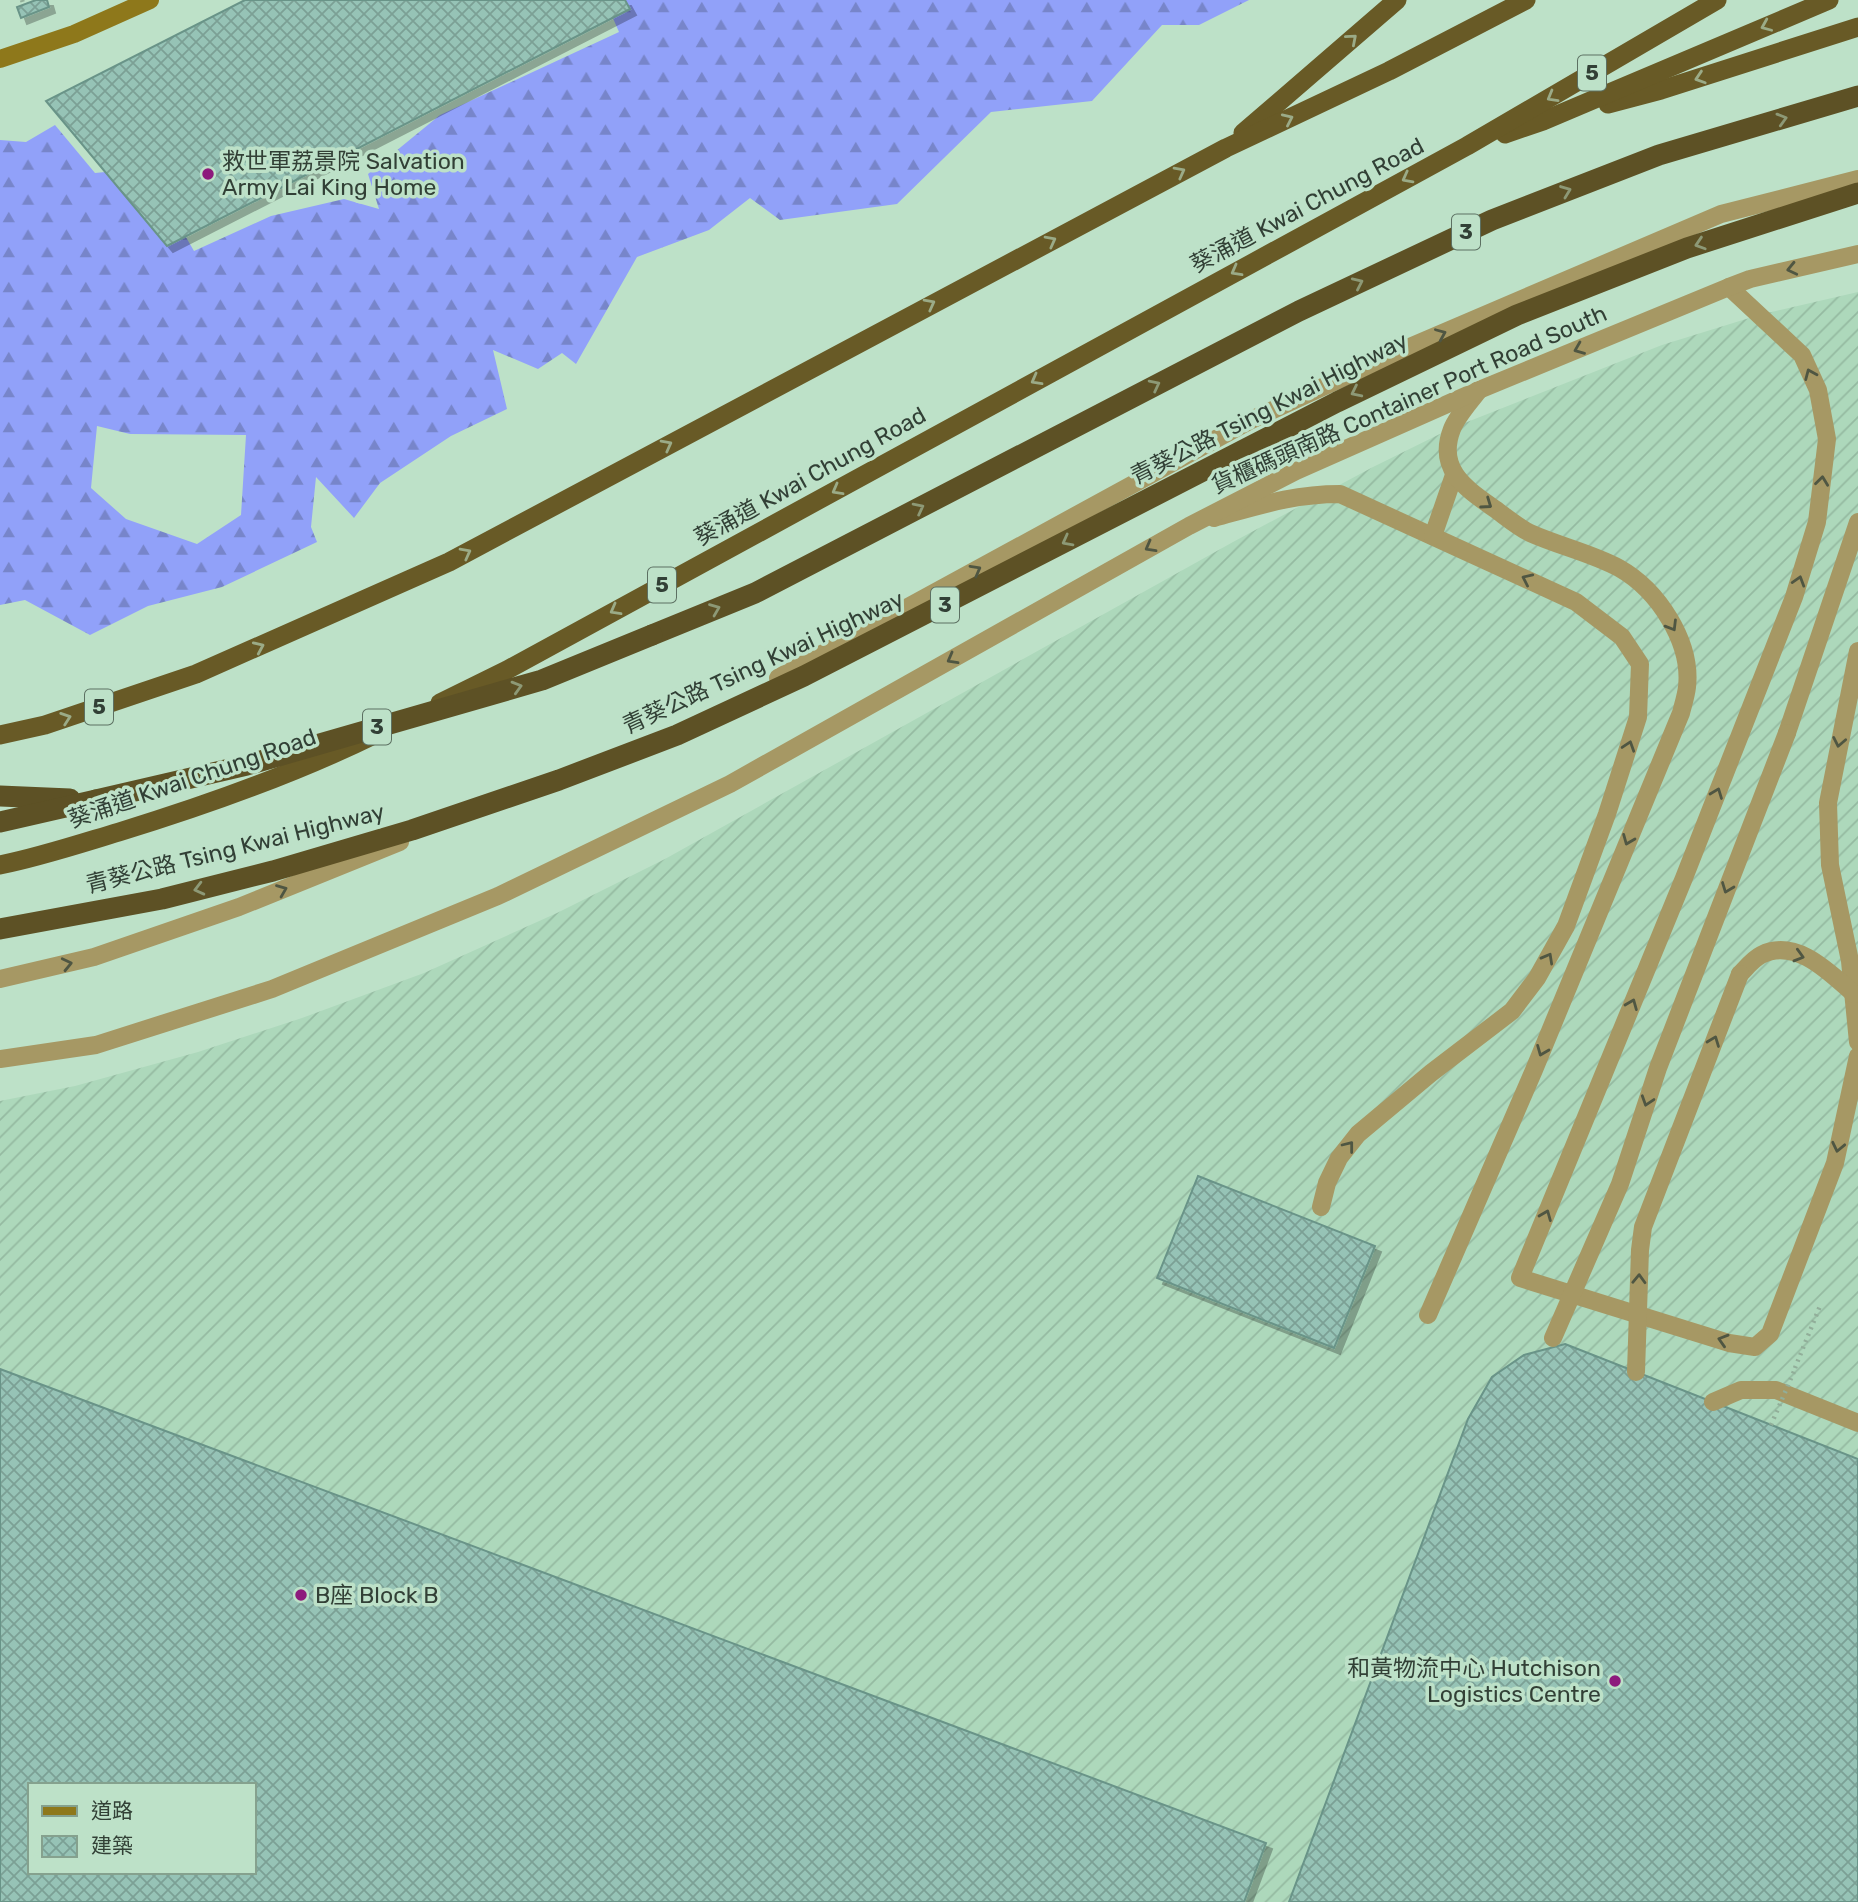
<svg xmlns="http://www.w3.org/2000/svg" width="1858" height="1902" font-family="Rubik,'Noto Sans TC',sans-serif">
	<style>
		.industrial { fill: url(#industrial-furrows); fill-rule: evenodd }
		.forest { fill: url(#forest-firs); fill-rule: evenodd }
		.building { fill: url(#building-cross-hatch); stroke: #699488; stroke-width: 2; fill-rule: evenodd; filter: url(#shadow) }
		.lines { fill: none; stroke-linecap: round; stroke-linejoin: round }
		.path { stroke: #91ae99; stroke-width: 4.5; stroke-dasharray: 2 5; stroke-linecap: butt }
		.service { stroke: #a69864; stroke-width: 18 }
		.tertiary { stroke: #a69864; stroke-width: 18 }
		.secondary { stroke: #8e781b; stroke-width: 18 }
		.trunk { stroke: #685a26; stroke-width: 19 }
		.motorway { stroke: #5d5125; stroke-width: 21 }
		.path-bridge { stroke: #91ae99; stroke-width: 4.5; stroke-dasharray: 2 5; stroke-linecap: butt }
		.service-bridge { stroke: #a69864; stroke-width: 18 }
		.motorway-bridge { stroke: #5d5125; stroke-width: 21 }
		.oneway { stroke: #9bab87 }
		.oneway2 { stroke: #8d9976 }
		.oneway3 { stroke: #4f5642 }
		.poi-dot { fill: #8d1a7c; stroke: #bde1c8; stroke-width: 2.5 }
		.labels { text-anchor: middle; stroke-width: 7; stroke-linejoin: round; paint-order: stroke }
		.shield { fill: #bde1c8; stroke: #5c7062; stroke-width: 2 }
		.shield-label { font-size: 21px; font-weight: bold; fill: #324036 }
		.poi-label { font-size: 23px; fill: #324036; stroke: #bde1c8; text-anchor: start }
		.street-label { font-size: 23px; fill: #324036; stroke: #bde1c8 }
	</style>
	<defs>
		<pattern id="industrial-furrows" width="10" height="10" patternUnits="userSpaceOnUse" patternTransform="scale(1.75)"><rect width="10" height="10" fill="#add8bb"/><path d="M-1 1l2-2M0 10L10 0M9 11l2-2" fill="none" stroke="#95baa1"/></pattern>
		<pattern id="forest-firs" width="22" height="20" patternUnits="userSpaceOnUse" patternTransform="scale(1.75)"><rect width="22" height="20" fill="#91a1f9"/><path d="M5 1l3.5 6h-7zM16 11l3.5 6h-7z" fill="#7785ca"/></pattern>
		<pattern id="building-cross-hatch" width="8" height="8" patternUnits="userSpaceOnUse" patternTransform="scale(1.75)"><rect width="8" height="8" fill="#96c3b6"/><path d="M0 0l8 8M0 8l8-8" fill="none" stroke="#7ba095"/></pattern>
		<filter id="shadow"><feDropShadow dx="6" dy="6" stdDeviation="0" flood-color="#0004"/></filter>
	</defs>
	<rect width="100%" height="100%" fill="#bde1c8"/>
	<path class="industrial" d="M1858 292V1902H0V1101L75 1086 198 1052 302 1018 424 973 557 913 665 859 1233 542 1373 467 1452 428 1662 345 1759 315ZM30 1785H254V1872H30Z"/>
	<path class="forest" d="M605 0H1249L1199 25H1162L1092 101 991 112 897 204 780 220 750 198 709 230 637 257 576 364 562 353 538 369 493 350 507 409 451 436 380 483 354 518 316 477 311 527 317 542 222 587 148 606 90 635 25 600 0 605V140L26 142 55 125 95 173 146 168 194 251 271 216 344 199 379 209 368 174 440 115 619 32ZM97 426 130 434 246 435 241 515 197 544 126 519 91 488Z"/>
	<g class="building">
		<polygon points="36,0 47,0 49,7 21,18 17,7"/>
		<polygon points="245,0 625,0 630,9 167,246 46,101"/>
		<polygon points="1198,1176 1375,1246 1334,1348 1157,1278"/>
		<polygon points="1565,1344 1858,1459 1858,1902 1289,1902 1468,1419 1492,1377 1524,1355"/>
		<path d="M0 1369 1266 1843 1244 1902H0ZM30 1785H254V1872H30Z"/>
	</g>
	<g class="lines">
		<g class="path">
			<polyline points="22,0 23,3"/>
			<polyline points="1795,1368 1820,1306"/>
		</g>
		<g class="service">
			<polyline points="1729,287 1802,355 1818,390 1827,439 1817,522 1794,597 1684,878 1520,1278 1729,1343 1755,1347 1770,1334 1835,1163 1858,1056"/>
			<path d="M1214 518C1258 506 1293 494 1340 494L1576 602 1622 637 1640 664 1638 717 1607 814 1566 926 1537 978 1512 1011 1431 1073 1358 1134 1339 1158 1327 1183 1321 1207"/>
			<polyline points="1433,536 1454,475"/>
			<polyline points="1858,651 1828,803 1830,865 1850,961 1858,1042"/>
			<polyline points="1787,733 1858,522"/>
			<path d="M1740 974C1746 968 1753 959 1761 955 1796 937 1830 973 1854 994"/>
			<path d="M1428 1315 1534 1070 1681 713C1683 705 1686 696 1687 687 1692 642 1658 590 1619 568 1591 553 1559 546 1530 533 1518 527 1506 517 1495 509 1467 489 1436 470 1452 429 1457 416 1470 402 1479 390"/>
			<polyline points="1713,1402 1741,1390 1776,1390 1858,1423"/>
		</g>
		<g class="tertiary">
			<polyline points="778,678 1249,421 1405,349 1721,214 1858,179"/>
			<polyline points="0,979 94,957 239,907 400,842"/>
			<polyline points="0,1059 96,1045 272,989 498,896 730,784 1189,526 1296,471 1479,390 1729,287 1750,279 1858,254"/>
		</g>
		<polyline class="secondary" points="0,59 74,34 150,0"/>
		<g class="trunk">
			<polyline points="1608,104 1661,90 1858,27"/>
			<polyline points="1243,133 1397,0"/>
			<polyline points="1505,134 1543,121 1829,0"/>
			<polyline points="440,703 507,670 1467,146 1717,0"/>
			<polyline points="0,735 45,725 196,674 449,562 1226,148 1389,71 1526,0"/>
			<path d="M0 865C40 857 79 844 119 832 207 805 295 774 378 733"/>
		</g>
		<g class="motorway">
			<polyline points="652,635 755,593 1299,311 1492,220 1659,155 1858,96"/>
			<polyline points="0,796 70,799"/>
			<polyline points="0,822 96,800"/>
		</g>
		<polyline class="path-bridge" points="1771,1425 1795,1369"/>
		<g class="service-bridge">
			<polyline points="1553,1338 1620,1184 1658,1068 1787,733"/>
			<polyline points="1636,1372 1640,1250 1643,1227 1740,974"/>
		</g>
		<g class="motorway-bridge">
			<polyline points="96,800 247,765 542,680 652,635"/>
			<polyline points="0,929 162,899 273,871 412,830 559,780 677,735 804,676 1337,402 1517,315 1687,248 1858,193"/>
		</g>
	</g>
	<defs><path id="oneway-chevron" d="M-2-3.5L2.5 0L-2 3.5" fill="none" stroke-width="1.6" stroke-linecap="round" stroke-linejoin="round" transform="scale(1.75)"/></defs>
	<g class="oneway">
		<use href="#oneway-chevron" transform="translate(1766 26) rotate(157)"/>
		<use href="#oneway-chevron" transform="translate(1352 39) rotate(-41)"/>
		<use href="#oneway-chevron" transform="translate(1700 78) rotate(162)"/>
		<use href="#oneway-chevron" transform="translate(1552 97) rotate(150)"/>
		<use href="#oneway-chevron" transform="translate(1288 119) rotate(-25)"/>
		<use href="#oneway-chevron" transform="translate(1180 172) rotate(-28)"/>
		<use href="#oneway-chevron" transform="translate(1407 178) rotate(152)"/>
		<use href="#oneway-chevron" transform="translate(1051 241) rotate(-28)"/>
		<use href="#oneway-chevron" transform="translate(1236 271) rotate(151)"/>
		<use href="#oneway-chevron" transform="translate(930 304) rotate(-28)"/>
		<use href="#oneway-chevron" transform="translate(1036 380) rotate(151)"/>
		<use href="#oneway-chevron" transform="translate(667 445) rotate(-28)"/>
		<use href="#oneway-chevron" transform="translate(837 490) rotate(151)"/>
		<use href="#oneway-chevron" transform="translate(466 553) rotate(-28)"/>
		<use href="#oneway-chevron" transform="translate(615 610) rotate(151)"/>
		<use href="#oneway-chevron" transform="translate(259 647) rotate(-24)"/>
		<use href="#oneway-chevron" transform="translate(66 718) rotate(-19)"/>
	</g>
	<g class="oneway2">
		<use href="#oneway-chevron" transform="translate(1782 119) rotate(-16)"/>
		<use href="#oneway-chevron" transform="translate(1566 191) rotate(-21)"/>
		<use href="#oneway-chevron" transform="translate(1700 244) rotate(162)"/>
		<use href="#oneway-chevron" transform="translate(1358 283) rotate(-25)"/>
		<use href="#oneway-chevron" transform="translate(1155 385) rotate(-27)"/>
		<use href="#oneway-chevron" transform="translate(1356 392) rotate(154)"/>
		<use href="#oneway-chevron" transform="translate(919 508) rotate(-27)"/>
		<use href="#oneway-chevron" transform="translate(1067 541) rotate(152)"/>
		<use href="#oneway-chevron" transform="translate(715 609) rotate(-22)"/>
		<use href="#oneway-chevron" transform="translate(517 687) rotate(-16)"/>
		<use href="#oneway-chevron" transform="translate(199 889) rotate(166)"/>
	</g>
	<g class="oneway3">
		<use href="#oneway-chevron" transform="translate(1792 269) rotate(167)"/>
		<use href="#oneway-chevron" transform="translate(1441 334) rotate(-23)"/>
		<use href="#oneway-chevron" transform="translate(1579 349) rotate(158)"/>
		<use href="#oneway-chevron" transform="translate(1810 374) rotate(-113)"/>
		<use href="#oneway-chevron" transform="translate(1822 481) rotate(-83)"/>
		<use href="#oneway-chevron" transform="translate(1487 504) rotate(35)"/>
		<use href="#oneway-chevron" transform="translate(1150 547) rotate(151)"/>
		<use href="#oneway-chevron" transform="translate(976 570) rotate(-29)"/>
		<use href="#oneway-chevron" transform="translate(1527 579) rotate(-155)"/>
		<use href="#oneway-chevron" transform="translate(1799 581) rotate(-73)"/>
		<use href="#oneway-chevron" transform="translate(1672 626) rotate(59)"/>
		<use href="#oneway-chevron" transform="translate(952 659) rotate(151)"/>
		<use href="#oneway-chevron" transform="translate(1839 742) rotate(101)"/>
		<use href="#oneway-chevron" transform="translate(1629 746) rotate(-72)"/>
		<use href="#oneway-chevron" transform="translate(1717 793) rotate(-69)"/>
		<use href="#oneway-chevron" transform="translate(1628 840) rotate(112)"/>
		<use href="#oneway-chevron" transform="translate(1727 888) rotate(111)"/>
		<use href="#oneway-chevron" transform="translate(282 890) rotate(-22)"/>
		<use href="#oneway-chevron" transform="translate(1799 956) rotate(16)"/>
		<use href="#oneway-chevron" transform="translate(1548 958) rotate(-61)"/>
		<use href="#oneway-chevron" transform="translate(67 964) rotate(-13)"/>
		<use href="#oneway-chevron" transform="translate(1632 1004) rotate(-68)"/>
		<use href="#oneway-chevron" transform="translate(1714 1041) rotate(-69)"/>
		<use href="#oneway-chevron" transform="translate(1542 1051) rotate(112)"/>
		<use href="#oneway-chevron" transform="translate(1647 1101) rotate(108)"/>
		<use href="#oneway-chevron" transform="translate(1349 1146) rotate(-52)"/>
		<use href="#oneway-chevron" transform="translate(1838 1147) rotate(102)"/>
		<use href="#oneway-chevron" transform="translate(1546 1215) rotate(-68)"/>
		<use href="#oneway-chevron" transform="translate(1639 1279) rotate(-88)"/>
		<use href="#oneway-chevron" transform="translate(1723 1340) rotate(-163)"/>
	</g>
	<g class="poi-dot">
		<circle cx="208" cy="174" r="7"/>
		<circle cx="301" cy="1595" r="7"/>
		<circle cx="1615" cy="1681" r="7"/>
	</g>
	<g class="labels">
		<g class="shield">
			<rect x="1578" y="55.5" width="28" height="35" rx="5"/>
			<rect x="1452" y="214.5" width="28" height="35" rx="5"/>
			<rect x="648" y="567.5" width="28" height="35" rx="5"/>
			<rect x="931" y="587.5" width="28" height="35" rx="5"/>
			<rect x="85" y="689.5" width="28" height="35" rx="5"/>
			<rect x="363" y="709.5" width="28" height="35" rx="5"/>
		</g>
		<g class="shield-label">
			<text x="1592" y="80">5</text>
			<text x="1466" y="239">3</text>
			<text x="662" y="592">5</text>
			<text x="945" y="612">3</text>
			<text x="99" y="714">5</text>
			<text x="377" y="734">3</text>
		</g>
		<g class="poi-label">
			<text x="222" y="169">救世軍荔景院 Salvation<tspan x="222" dy="26">Army Lai King Home</tspan></text>
			<text x="315" y="1603">B座 Block B</text>
			<text x="1601" y="1676" text-anchor="end">和黃物流中心 Hutchison<tspan x="1601" dy="26">Logistics Centre</tspan></text>
		</g>
		<g class="street-label">
			<text transform="translate(1307 205) rotate(-28)" y="8">葵涌道 Kwai Chung Road</text>
			<text transform="translate(1409 399) rotate(-24)" y="8">貨櫃碼頭南路 Container Port Road South</text>
			<text transform="translate(1269 408) rotate(-27)" y="8">青葵公路 Tsing Kwai Highway</text>
			<text transform="translate(810 476) rotate(-29)" y="8">葵涌道 Kwai Chung Road</text>
			<text transform="translate(763 662) rotate(-25)" y="8">青葵公路 Tsing Kwai Highway</text>
			<text transform="translate(192 778) rotate(-19)" y="8">葵涌道 Kwai Chung Road</text>
			<text transform="translate(235 848) rotate(-14)" y="8">青葵公路 Tsing Kwai Highway</text>
		</g>
	</g>
	<rect x="28" y="1783" width="228" height="91" fill="#bde1c8" stroke="#85a18e" stroke-width="2"/>
	<rect x="42" y="1806" width="35" height="10" fill="#8e781b" stroke="#85a18e" stroke-width="2"/>
	<text x="91" y="1818" font-size="21" fill="#324036">道路</text>
	<rect x="42" y="1836" width="35" height="21" fill="url(#building-cross-hatch)" stroke="#85a18e" stroke-width="2"/>
	<text x="91" y="1853" font-size="21" fill="#324036">建築</text>
</svg>
